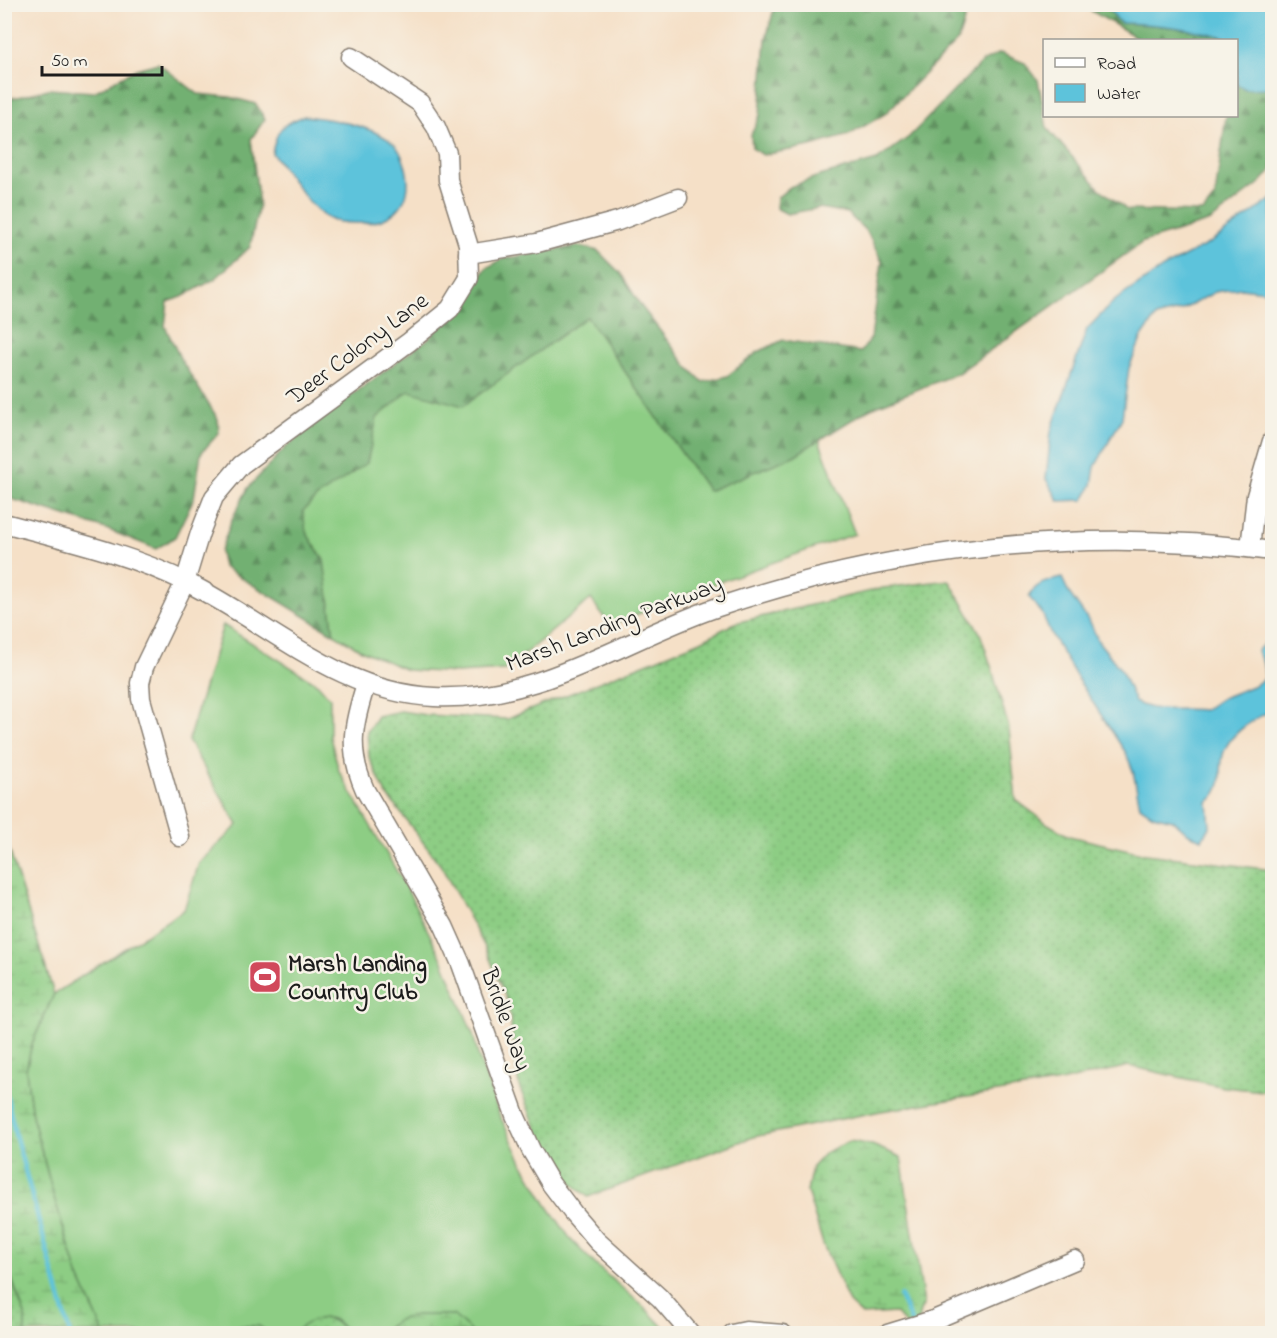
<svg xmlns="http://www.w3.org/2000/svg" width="1277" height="1338" font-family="'Indie Flower',sans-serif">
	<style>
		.grass { fill: url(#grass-dots); stroke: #547450; stroke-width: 1.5 }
		.forest { fill: url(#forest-firs); stroke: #476647; stroke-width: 1.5 }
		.wetland { fill: url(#wetland-marsh); stroke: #547450; stroke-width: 1.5 }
		.pitch { fill: #8dcd84; stroke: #547450; stroke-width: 1.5 }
		.water { fill: #5dc3db; stroke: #3c707c; stroke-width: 1.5 }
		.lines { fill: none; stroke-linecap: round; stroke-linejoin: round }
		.stream { stroke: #5dc3db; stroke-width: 4.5 }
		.street-casing { stroke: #887e72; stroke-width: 21 }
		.street { stroke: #fff; stroke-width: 18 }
		.labels { text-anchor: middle; stroke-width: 5; stroke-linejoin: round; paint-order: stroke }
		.street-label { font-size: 24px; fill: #1c1c1c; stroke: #f7f3e8 }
		.poi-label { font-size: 24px; font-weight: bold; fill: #1c1c1c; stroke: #f7f3e8; text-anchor: start }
	</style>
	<defs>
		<pattern id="grass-dots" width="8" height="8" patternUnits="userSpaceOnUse" patternTransform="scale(1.5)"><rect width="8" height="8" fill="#8dcd84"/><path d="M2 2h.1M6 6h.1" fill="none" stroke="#79af71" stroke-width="1.8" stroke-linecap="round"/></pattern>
		<pattern id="forest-firs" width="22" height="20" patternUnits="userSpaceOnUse" patternTransform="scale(1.5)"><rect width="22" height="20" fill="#72b072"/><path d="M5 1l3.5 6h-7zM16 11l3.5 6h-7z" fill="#5d8e5d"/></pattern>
		<pattern id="wetland-marsh" width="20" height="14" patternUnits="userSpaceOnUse" patternTransform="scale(1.5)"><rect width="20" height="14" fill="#8dcd84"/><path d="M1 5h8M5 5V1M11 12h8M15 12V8" fill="none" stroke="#79af71"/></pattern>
	</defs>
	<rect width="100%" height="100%" fill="#f7f3e8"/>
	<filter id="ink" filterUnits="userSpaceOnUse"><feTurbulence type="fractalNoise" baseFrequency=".0167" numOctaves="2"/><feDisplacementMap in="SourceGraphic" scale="12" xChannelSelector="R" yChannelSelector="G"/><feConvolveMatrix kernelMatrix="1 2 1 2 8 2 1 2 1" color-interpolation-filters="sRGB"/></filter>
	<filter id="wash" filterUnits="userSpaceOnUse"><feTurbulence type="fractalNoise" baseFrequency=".008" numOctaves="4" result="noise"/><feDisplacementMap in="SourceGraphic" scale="24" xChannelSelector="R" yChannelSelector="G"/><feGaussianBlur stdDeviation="1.35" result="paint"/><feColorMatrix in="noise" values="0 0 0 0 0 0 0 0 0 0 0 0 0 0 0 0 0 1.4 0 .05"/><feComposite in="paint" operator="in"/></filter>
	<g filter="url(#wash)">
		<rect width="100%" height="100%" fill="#f5e0c7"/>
		<g class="grass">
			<polygon points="949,580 980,633 991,666 1009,729 1016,800 1048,824 1069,836 1146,854 1272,870 1272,1092 1224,1087 1129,1066 1060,1082 881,1111 753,1137 588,1197 552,1166 519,1086 508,1003 486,949 441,866 385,792 369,757 367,732 377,716 401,711 426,715 507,719 701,641 735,623 883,588"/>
			<polygon points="4,1261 25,1315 25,1333 5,1333"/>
			<path d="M322 1318C333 1320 341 1323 345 1333L293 1334 307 1322Z"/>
		</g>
		<g class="forest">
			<polygon points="775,5 963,4 967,12 958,40 885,114 849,135 811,146 763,155 752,148 751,135 760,115 766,39"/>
			<path d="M1081 5H1106L1120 23C1156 24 1190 28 1225 37L1227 40H1141Z"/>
			<polygon points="1000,53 1025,63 1038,80 1047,128 1099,188 1127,210 1203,212 1215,197 1226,116 1236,116 1237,83 1272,88 1272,170 1261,182 1211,221 1143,242 958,373 869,409 794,456 708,491 587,317 463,406 409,392 377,418 367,463 316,498 306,532 324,560 334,634 223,567 220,552 232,519 248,488 285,448 322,417 428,339 459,308 486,268 503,259 579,246 598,251 621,274 641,306 687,366 703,382 727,376 758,352 783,340 861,352 871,338 882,262 867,232 847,213 819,208 787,214 776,208 777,198 790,187 816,177 877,160 909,137 982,62"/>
			<polygon points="158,63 198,94 230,97 256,104 265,119 251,139 259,205 250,247 215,279 182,297 168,302 165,326 181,360 218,419 219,433 201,453 194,498 175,537 156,549 106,529 5,497 4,99 18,97 48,89 94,92 136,69"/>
		</g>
		<g class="wetland">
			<polygon points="4,833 54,994 32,1044 26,1070 32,1115 54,1197 78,1275 104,1333 25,1333 25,1315 5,1261"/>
			<path d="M850 1141 872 1145 901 1157 924 1304C918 1312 916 1325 923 1333H907L905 1324 895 1313 862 1315 849 1303 823 1244 807 1191 812 1167 826 1152Z"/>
			<polygon points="420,1315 454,1315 473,1333 379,1334 400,1319"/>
			<polygon points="242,1326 259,1326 269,1333 204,1334"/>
		</g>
		<g class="pitch">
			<path d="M587 317 708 491 794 456 819 440 855 534C771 563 692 590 610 626L591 599 505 670 457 673 407 670 363 651 334 634 324 560 306 532 303 511 316 498 367 463 377 418 409 391 463 406Z"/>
			<path d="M223 625 318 684 330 698V737L339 771 407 889 443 961 473 1034 478 1055 499 1114 525 1168 547 1205 572 1241 599 1268 643 1306 669 1333H473L453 1315H420L400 1319 379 1333H345C334 1307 309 1320 293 1333H269L259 1326H242L204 1333H104L78 1275 54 1197 32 1115 26 1070 32 1044 54 994 184 910 199 863 238 825 188 741Z"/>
		</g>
		<g class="water">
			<path d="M1106 5H1272V88L1245 89 1237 84 1236 40H1227L1224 37C1190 28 1156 24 1120 23Z"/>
			<path d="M304 116C331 119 373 125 394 144 401 150 404 161 406 168 415 205 390 225 355 223 347 223 335 222 328 218 309 207 286 171 272 153 277 129 280 125 304 116Z"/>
			<polygon points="1272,199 1272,292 1241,288 1215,292 1182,310 1156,317 1142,337 1129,368 1122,418 1095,467 1092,485 1084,500 1059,501 1046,479 1051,431 1087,329 1114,301 1163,268 1210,243"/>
			<path d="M1062 578 1069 593 1091 624 1098 641 1121 670 1135 702C1157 714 1181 707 1204 710L1222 698 1255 685 1265 678 1263 663 1257 651 1265 643 1272 645V711C1255 717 1233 732 1225 749 1216 768 1229 785 1208 802L1210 827 1202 839 1189 834 1173 820 1153 815 1140 806 1133 771 1126 753 1079 681 1051 634 1042 613 1029 597C1035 583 1048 581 1062 578Z"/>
		</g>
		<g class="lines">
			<g class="stream">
				<polyline points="4,1084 15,1134 70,1334"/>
				<polyline points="900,1296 911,1321"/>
			</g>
		</g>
	</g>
	<g filter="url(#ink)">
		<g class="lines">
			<defs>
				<g id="street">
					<polyline points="468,254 537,243 618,221 678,198"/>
					<path d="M4 523C67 540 130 554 188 583 270 624 339 693 434 697 539 702 623 639 718 607 896 547 1086 526 1272 551"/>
					<polyline points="1250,548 1256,496 1272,441"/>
					<path d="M366 684C353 724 347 750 365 790L444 926 461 964 515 1115 531 1150 551 1184 573 1213 597 1241 660 1298 691 1334"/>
					<polyline points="180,837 141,699 140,683 144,667 185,582 200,533 214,497 241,465 409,342 450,309 469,278 468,244 448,180 447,153 436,127 420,103 351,57"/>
					<polyline points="732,1334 746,1331 783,1334"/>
					<polyline points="887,1334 936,1319 1075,1260"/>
				</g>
			</defs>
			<use href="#street" class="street-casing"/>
			<use href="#street" class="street"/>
		</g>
	</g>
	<defs>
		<symbol id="stadium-square" viewBox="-11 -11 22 22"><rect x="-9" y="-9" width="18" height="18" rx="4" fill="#d1495b" stroke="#f7f3e8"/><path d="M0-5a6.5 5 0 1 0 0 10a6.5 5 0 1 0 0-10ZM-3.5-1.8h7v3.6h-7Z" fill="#fff"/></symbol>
	</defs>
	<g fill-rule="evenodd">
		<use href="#stadium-square" x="246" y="958" width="38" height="38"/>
	</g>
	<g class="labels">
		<g class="street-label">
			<text transform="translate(357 348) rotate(-37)" y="8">Deer Colony Lane</text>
			<text transform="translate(614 623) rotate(-21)" y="8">Marsh Landing Parkway</text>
			<text transform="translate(507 1019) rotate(70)" y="8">Bridle Way</text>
		</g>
		<g class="poi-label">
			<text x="288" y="971">Marsh Landing<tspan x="288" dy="28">Country Club</tspan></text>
		</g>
	</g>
	<rect width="1277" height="1338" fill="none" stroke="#f7f3e8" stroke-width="24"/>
	<rect x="1043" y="39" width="195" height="78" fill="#f7f3e8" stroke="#9f9d96" stroke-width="1.5"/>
	<rect x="1055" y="58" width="30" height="9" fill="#ffffff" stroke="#9f9d96" stroke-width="1.5"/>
	<text x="1097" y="69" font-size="18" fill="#1c1c1c">Road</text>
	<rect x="1055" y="84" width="30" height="18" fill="#5dc3db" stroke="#9f9d96" stroke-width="1.5"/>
	<text x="1097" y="99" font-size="18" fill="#1c1c1c">Water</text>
	<path d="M42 66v9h120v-9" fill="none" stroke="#1c1c1c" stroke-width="3"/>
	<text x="51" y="66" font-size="18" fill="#1c1c1c" stroke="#f7f3e8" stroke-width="4.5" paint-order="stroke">50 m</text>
</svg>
